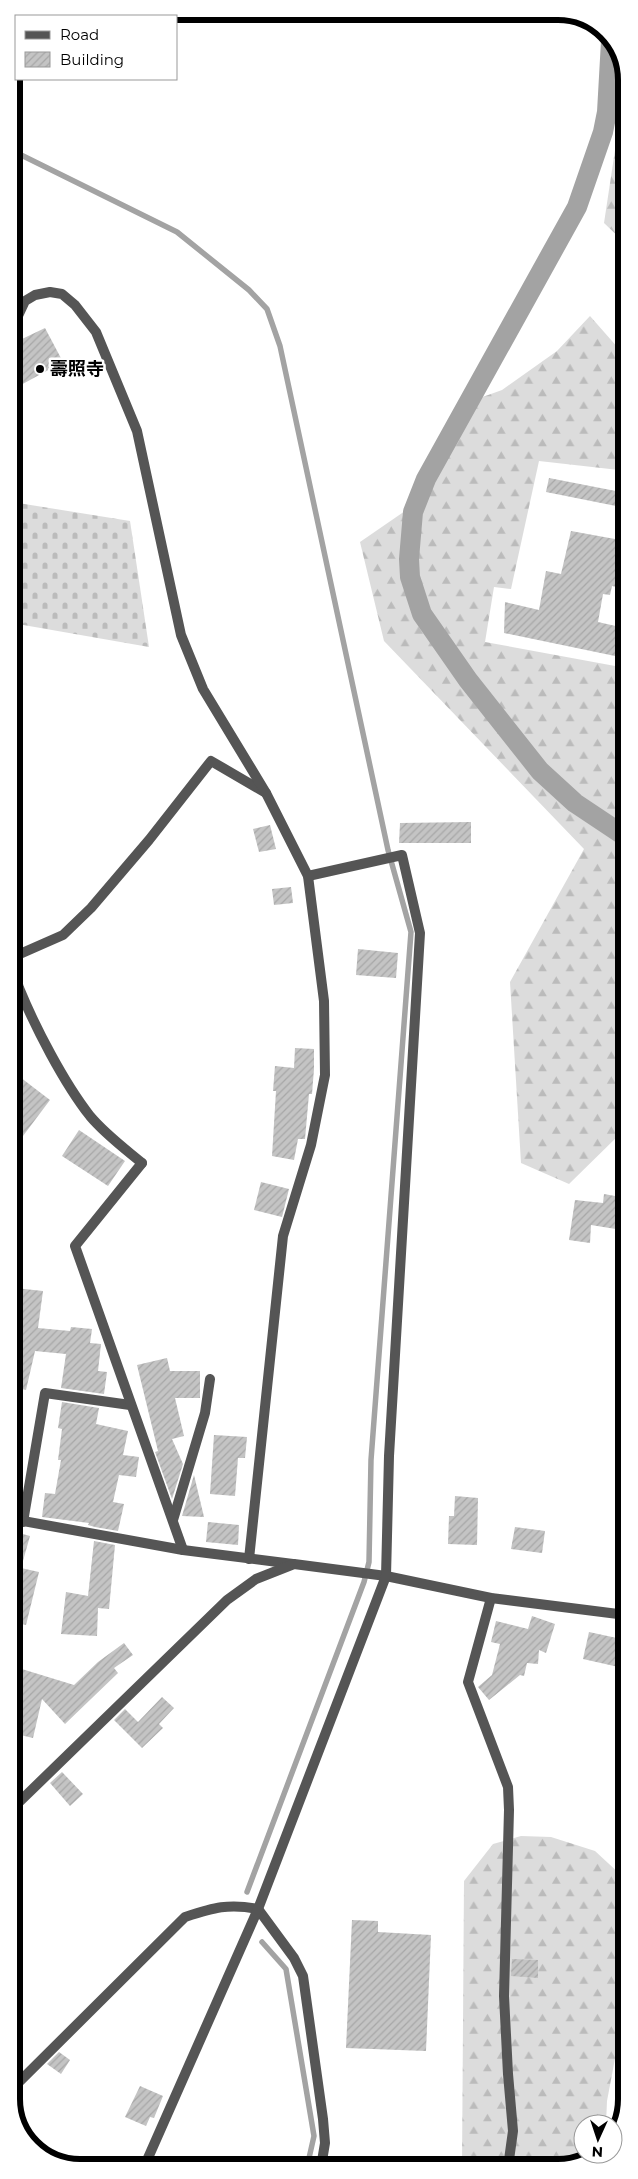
<svg xmlns="http://www.w3.org/2000/svg" width="638" height="2179" font-family="Montserrat,'Noto Sans JP',sans-serif">
	<style>
		.forest { fill: url(#forest-firs) }
		.cemetery { fill: url(#cemetery-stones) }
		.lines { fill: none; stroke-linecap: round; stroke-linejoin: round }
		.stream { stroke: #a3a3a3; stroke-width: 5.5 }
		.canal { stroke: #a3a3a3; stroke-width: 20 }
		.building { fill: url(#building-hatch) }
		.lane { stroke: #555; stroke-width: 10 }
		.street { stroke: #555; stroke-width: 10 }
		.poi-dot { fill: #000; stroke: #fff; stroke-width: 2 }
		.labels { text-anchor: middle; stroke-width: 5; stroke-linejoin: round; paint-order: stroke }
		.poi-label { font-size: 18px; font-weight: bold; fill: #000; stroke: #fff; text-anchor: start }
		.rim { fill: none; stroke: #000; stroke-width: 6 }
	</style>
	<defs>
		<pattern id="forest-firs" width="22" height="20" patternUnits="userSpaceOnUse" patternTransform="scale(1.25)"><rect width="22" height="20" fill="#dcdcdc"/><path d="M5 1l3.5 6h-7zM16 11l3.5 6h-7z" fill="#bbb"/></pattern>
		<pattern id="cemetery-stones" width="16" height="16" patternUnits="userSpaceOnUse" patternTransform="scale(1.25)"><rect width="16" height="16" fill="#dcdcdc"/><path d="M2 7V4a2 2 0 0 1 4 0v3zM10 15v-3a2 2 0 0 1 4 0v3z" fill="#bbb"/></pattern>
		<pattern id="building-hatch" width="6" height="6" patternUnits="userSpaceOnUse" patternTransform="scale(1.25)"><rect width="6" height="6" fill="#c4c4c4"/><path d="M-1 1l2-2M0 6l6-6M5 7l2-2" fill="none" stroke="#a7a7a7"/></pattern>
	</defs>
	<rect width="100%" height="100%" fill="#fff"/>
	<g class="forest">
		<polygon points="625,84 625,243 604,223"/>
		<polygon points="590,316 619,349 626,378 626,462 619,470 539,461 511,589 494,587 485,642 626,668 626,1135 620,1134 569,1184 521,1163 510,982 584,849 384,641 360,542 421,500 477,399 502,390 557,351"/>
		<polygon points="521,1836 551,1837 595,1851 621,1875 627,1904 627,1995 607,2101 606,2124 583,2124 583,2154 592,2154 572,2166 462,2167 464,1881 493,1844"/>
	</g>
	<polygon class="cemetery" points="12,502 130,521 149,647 12,623"/>
	<g class="lines">
		<g class="stream">
			<polyline points="11,150 177,232 249,290 267,309 280,346 388,850 411,932 371,1460 369,1562 364,1582 247,1892"/>
			<polyline points="262,1942 286,1969 314,2136 307,2167"/>
		</g>
		<polyline class="canal" points="611,41 607,112 603,132 577,207 426,479 413,512 409,559 410,577 422,614 468,680 540,771 575,803 626,837"/>
	</g>
	<g class="building">
		<polygon points="45,328 63,362 19,386 11,372 11,352 22,339"/>
		<polygon points="549,478 626,493 626,508 546,492"/>
		<polygon points="571,531 626,541 626,589 612,586 610,595 603,594 598,622 620,627 615,656 504,633 505,602 539,610 546,571 561,574"/>
		<polygon points="471,822 471,843 399,843 400,823"/>
		<polygon points="270,825 276,849 259,852 253,829"/>
		<polygon points="291,887 293,903 274,905 272,889"/>
		<polygon points="358,949 398,953 396,978 356,975"/>
		<polygon points="295,1048 314,1049 314,1069 312,1094 309,1094 305,1139 298,1139 294,1160 272,1156 276,1091 273,1091 275,1066 294,1068"/>
		<polygon points="12,1071 50,1100 23,1136 12,1128"/>
		<polygon points="79,1130 125,1161 108,1186 62,1156"/>
		<polygon points="261,1182 289,1189 282,1217 254,1210"/>
		<polygon points="604,1194 626,1198 622,1230 591,1225 590,1243 569,1240 575,1200 603,1203"/>
		<polygon points="15,1288 43,1291 38,1328 70,1331 71,1327 92,1329 90,1343 101,1344 98,1371 107,1372 104,1394 61,1388 66,1354 35,1351 26,1390 12,1387 12,1311"/>
		<polygon points="167,1358 170,1371 200,1371 200,1398 175,1398 184,1436 172,1439 183,1464 172,1499 155,1452 158,1451 137,1365"/>
		<polygon points="62,1402 99,1408 96,1424 128,1431 123,1455 139,1457 136,1477 119,1475 113,1502 124,1504 118,1531 95,1527 88,1525 89,1523 42,1517 45,1493 55,1494 61,1460 58,1460 62,1429 58,1428"/>
		<polygon points="214,1435 247,1437 245,1458 238,1458 235,1496 210,1494"/>
		<polygon points="194,1475 204,1517 182,1516"/>
		<polygon points="455,1496 478,1498 477,1545 448,1544 449,1516 454,1516"/>
		<polygon points="208,1522 239,1525 238,1545 206,1542"/>
		<polygon points="515,1527 545,1531 542,1553 511,1549"/>
		<polygon points="12,1531 30,1536 21,1568 39,1572 26,1625 12,1622"/>
		<polygon points="94,1541 115,1545 109,1609 98,1608 97,1636 61,1634 66,1592 88,1596"/>
		<polygon points="532,1616 555,1624 546,1653 539,1650 538,1664 527,1663 524,1676 520,1675 489,1700 478,1687 492,1675 500,1644 491,1642 496,1621 528,1629"/>
		<polygon points="589,1632 626,1640 623,1668 583,1659"/>
		<polygon points="124,1643 133,1655 114,1668 118,1673 65,1724 42,1699 33,1738 12,1733 12,1666 74,1685 98,1662"/>
		<polygon points="162,1697 174,1708 159,1724 163,1728 142,1748 114,1720 125,1709 138,1722"/>
		<polygon points="62,1772 83,1794 70,1806 50,1783"/>
		<polygon points="352,1920 378,1921 378,1932 431,1935 426,2051 346,2048"/>
		<polygon points="512,1959 538,1960 538,1978 511,1976"/>
		<polygon points="59,2052 70,2060 61,2074 47,2064"/>
		<polygon points="140,2086 163,2096 154,2118 150,2117 146,2126 125,2117"/>
	</g>
	<g class="lines">
		<g class="lane">
			<path d="M142 1163C124 1148 105 1134 90 1116 64 1083 35 1027 19 988 16 979 15 967 13 957L63 935 91 908 149 840 211 761 266 793"/>
			<polyline points="173,1520 205,1413 210,1379"/>
			<polyline points="23,1522 45,1393 130,1405"/>
		</g>
		<g class="street">
			<polyline points="11,331 25,301 35,295 50,292 62,294 75,305 96,332 137,431 181,635 203,689 266,793 308,876 324,1001 325,1075 311,1145 283,1236 249,1559"/>
			<polyline points="142,1163 75,1246 183,1550"/>
			<polyline points="12,1519 183,1550 293,1564"/>
			<polyline points="491,1598 468,1682 508,1787 509,1810 504,1996 508,2074 513,2131 508,2167"/>
			<polyline points="12,1809 227,1600 256,1579 294,1564 386,1576 491,1598 626,1615"/>
			<path d="M13 2088 185 1917C213 1908 228 1903 258 1909L294 1958 303 1976 323 2119 325 2143 321 2167"/>
			<polyline points="144,2167 258,1909 386,1576 389,1456 420,933 402,855 308,876"/>
		</g>
	</g>
	<circle class="poi-dot" cx="40" cy="369" r="5"/>
	<g class="labels">
		<g class="poi-label">
			<text x="50" y="375">壽照寺</text>
		</g>
	</g>
	<path d="M0 0H638V2179H0ZM80 20H558A60 60 0 0 1 618 80V2099A60 60 0 0 1 558 2159H80A60 60 0 0 1 20 2099V80A60 60 0 0 1 80 20Z" fill="#fff" fill-rule="evenodd"/>
	<path class="rim" d="M80 20H558A60 60 0 0 1 618 80V2099A60 60 0 0 1 558 2159H80A60 60 0 0 1 20 2099V80A60 60 0 0 1 80 20Z"/>
	<rect x="15" y="15" width="162" height="65" fill="#ffffff" stroke="#999999"/>
	<rect x="25" y="31" width="25" height="8" fill="#555555" stroke="#999999"/>
	<text x="60" y="40" font-size="15" fill="#000000">Road</text>
	<rect x="25" y="52" width="25" height="15" fill="url(#building-hatch)" stroke="#999999"/>
	<text x="60" y="65" font-size="15" fill="#000000">Building</text>
	<g transform="translate(598 2139) rotate(183)"><circle r="24" fill="#ffffff" stroke="#999999"/>
	<path d="M0-4L9 19L0 12L-9 19Z" fill="#000000"/>
	<text y="-8" font-size="14" font-weight="bold" text-anchor="middle" fill="#000000">N</text>
	</g>
</svg>
